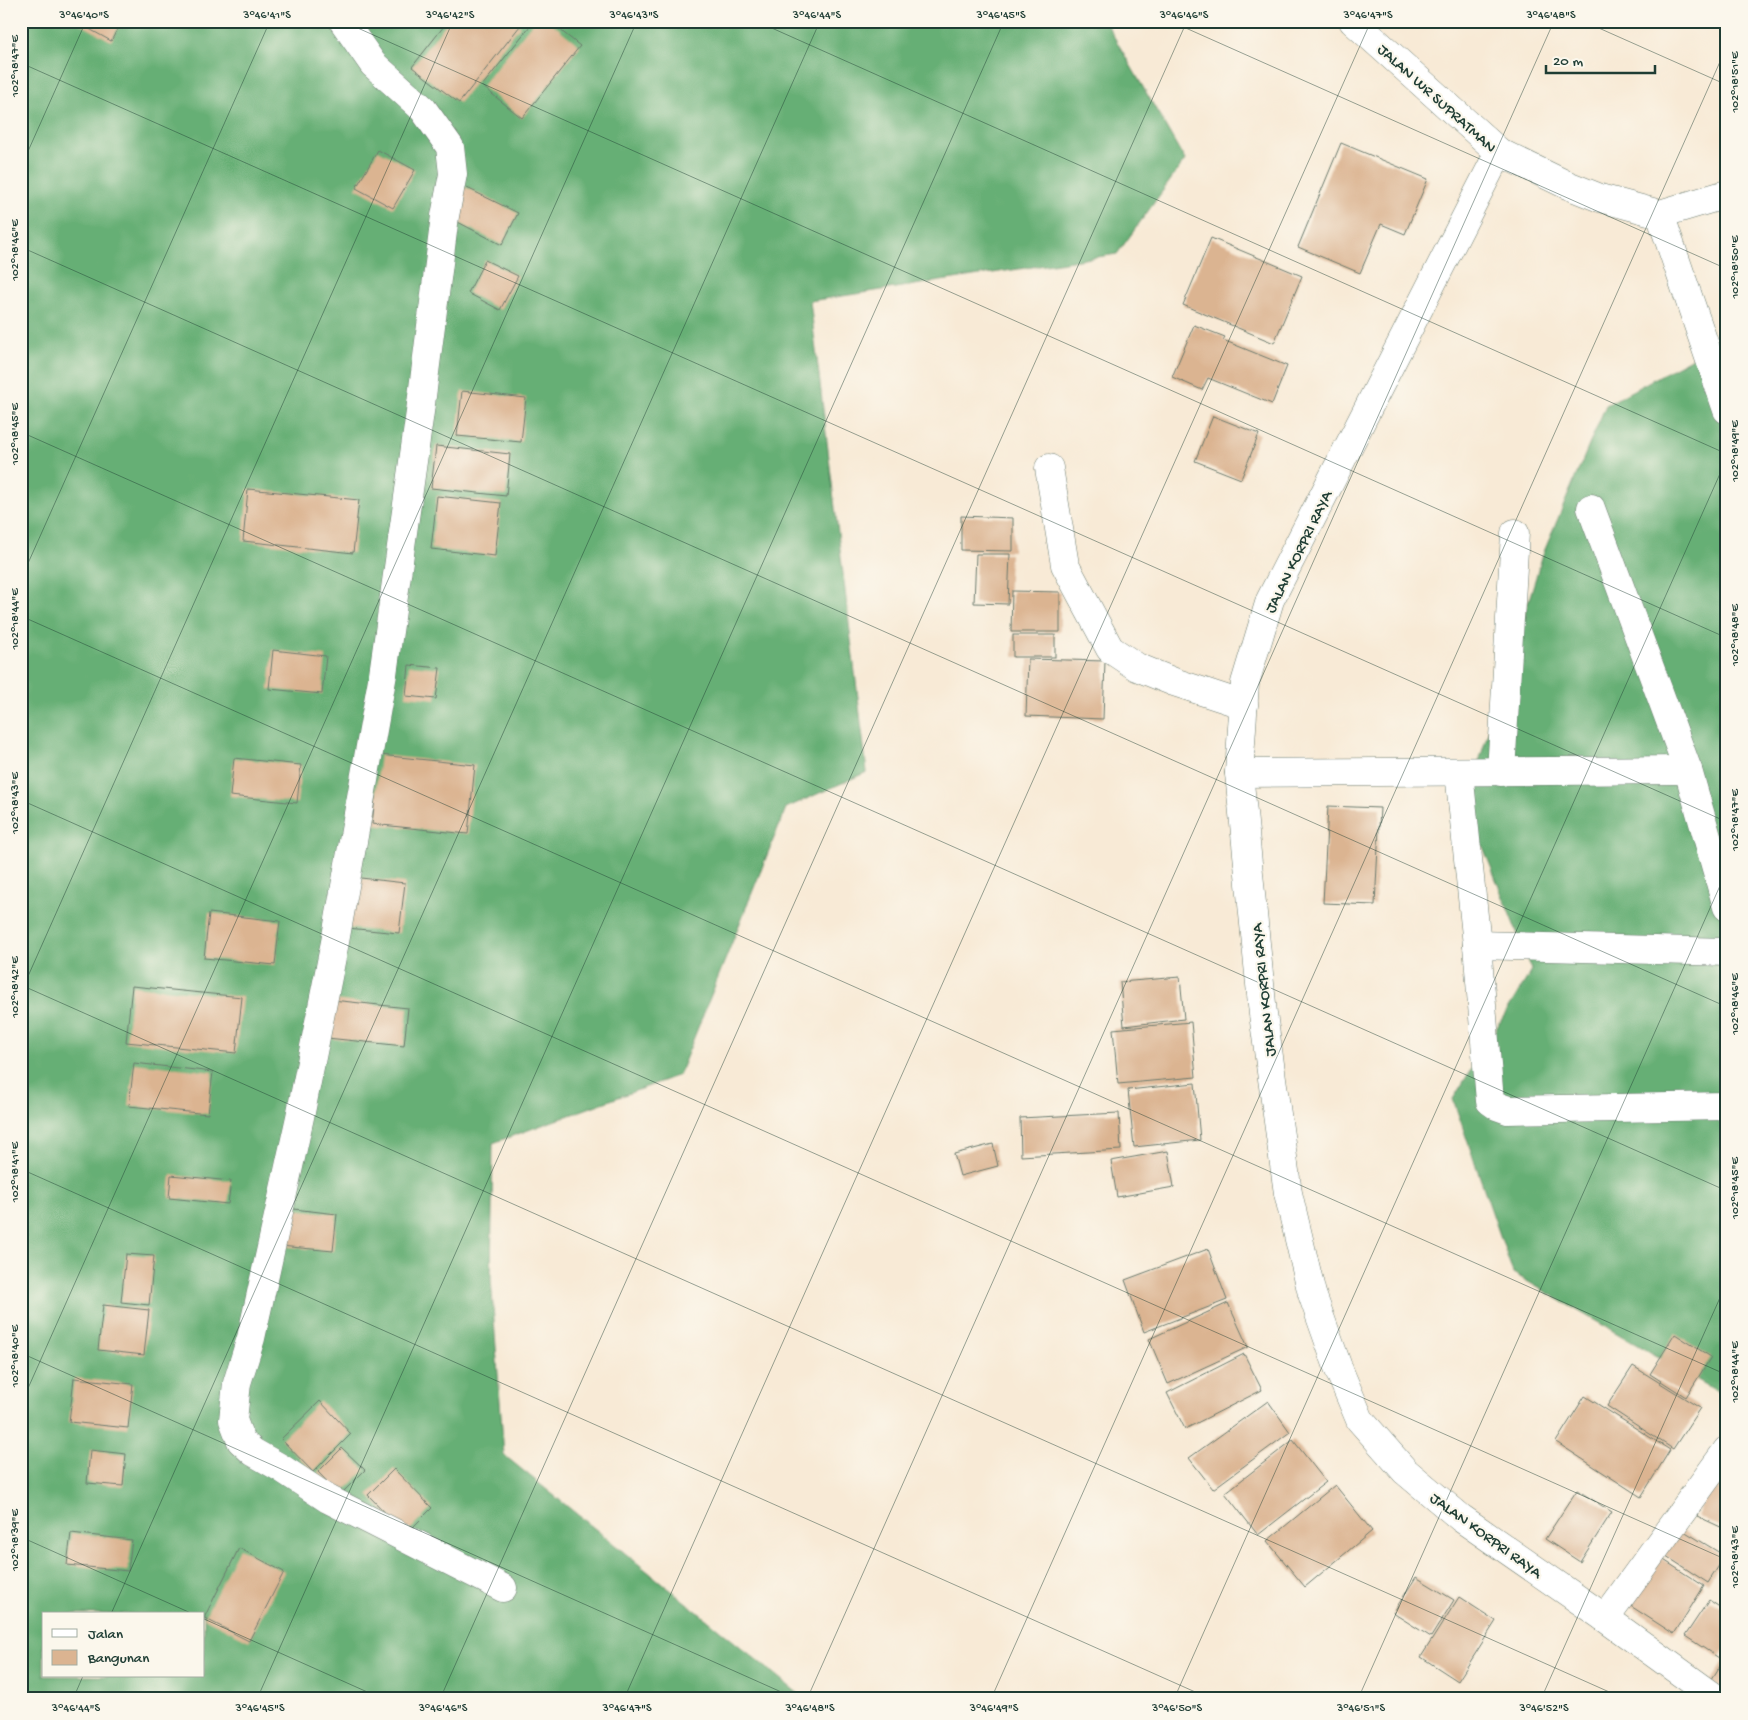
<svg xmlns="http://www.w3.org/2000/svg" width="1748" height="1720" font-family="'Gochi Hand',sans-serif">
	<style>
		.forest { fill: #66af75; stroke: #427654; fill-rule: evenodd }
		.building { fill: #dbb491 }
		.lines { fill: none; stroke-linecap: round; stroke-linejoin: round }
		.street-casing { stroke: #6b7a6d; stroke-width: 29 }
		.highway-casing { stroke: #6b7a6d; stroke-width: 29 }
		.street { stroke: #fff; stroke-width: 28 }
		.highway { stroke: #fff; stroke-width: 28 }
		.ticks { fill: none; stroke: #1f3d34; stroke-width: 1; stroke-opacity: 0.45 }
		.labels { text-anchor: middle; stroke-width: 4.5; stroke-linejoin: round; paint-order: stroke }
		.street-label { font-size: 16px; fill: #1f3d34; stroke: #fbf7ec }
		.neatline { fill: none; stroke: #1f3d34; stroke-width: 2 }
		.ticks-label { font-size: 12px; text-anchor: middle; fill: #1f3d34 }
	</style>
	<rect width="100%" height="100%" fill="#fbf7ec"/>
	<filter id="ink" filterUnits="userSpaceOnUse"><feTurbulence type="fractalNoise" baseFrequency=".02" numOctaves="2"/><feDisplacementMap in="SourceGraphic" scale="10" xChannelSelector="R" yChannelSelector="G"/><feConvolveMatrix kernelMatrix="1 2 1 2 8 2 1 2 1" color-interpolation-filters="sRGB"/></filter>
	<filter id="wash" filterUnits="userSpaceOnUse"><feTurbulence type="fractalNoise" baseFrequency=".0096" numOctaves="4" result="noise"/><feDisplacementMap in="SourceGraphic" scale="20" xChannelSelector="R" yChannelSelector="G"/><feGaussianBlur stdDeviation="1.12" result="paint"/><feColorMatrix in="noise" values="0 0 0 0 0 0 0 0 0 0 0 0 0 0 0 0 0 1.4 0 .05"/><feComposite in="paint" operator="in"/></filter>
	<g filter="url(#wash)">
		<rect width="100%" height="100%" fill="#f8ead6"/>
		<g class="forest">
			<path d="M21 21H1105L1185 160 1117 254 810 301 867 772 786 808 679 1075 493 1143 491 1279 504 1455 805 1699H21ZM44 1614H204V1676H44Z"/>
			<polygon points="1727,339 1727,1397 1513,1273 1453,1099 1532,970 1466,804 1543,554 1606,405"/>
		</g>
		<g id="blocks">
			<g class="building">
				<polygon points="75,21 122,21 111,41"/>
				<polygon points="448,21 514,21 520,26 459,103 412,67"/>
				<polygon points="534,21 549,21 580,46 522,118 482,86"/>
				<polygon points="1341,143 1428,179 1405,234 1381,224 1360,273 1298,247"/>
				<polygon points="378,150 415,170 393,208 356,188"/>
				<polygon points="465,187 518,213 502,245 450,218"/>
				<polygon points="1211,238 1302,276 1274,343 1183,305"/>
				<polygon points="485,260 518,276 500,310 468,293"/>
				<polygon points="1194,325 1225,337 1223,340 1287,366 1272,404 1208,378 1202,390 1172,377"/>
				<polygon points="462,391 526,398 521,442 457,436"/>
				<polygon points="1213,416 1259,434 1241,479 1195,461"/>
				<polygon points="436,446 510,454 506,496 431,488"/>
				<polygon points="248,489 359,500 353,553 243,541"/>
				<polygon points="437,496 501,503 495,556 431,549"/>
				<polygon points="961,516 1013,518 1013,551 961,550"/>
				<polygon points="976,554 1010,554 1008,604 974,603"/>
				<polygon points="1012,591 1060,592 1060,632 1011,632"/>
				<rect x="1013" y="635" width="42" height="22"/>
				<polygon points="273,650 326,656 322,694 269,689"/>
				<polygon points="1028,659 1105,661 1103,719 1026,716"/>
				<polygon points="409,665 440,668 436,699 406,696"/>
				<polygon points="380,755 475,765 468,834 372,824"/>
				<polygon points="234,758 301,765 297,803 230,796"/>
				<polygon points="1328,806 1380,808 1375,905 1323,903"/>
				<polygon points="352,877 405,883 399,933 347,928"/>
				<polygon points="209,913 280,921 275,965 204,958"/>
				<polygon points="1180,977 1184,1019 1124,1026 1120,982"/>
				<polygon points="132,986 242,997 236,1053 126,1042"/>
				<polygon points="332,1000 408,1008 404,1046 327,1038"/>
				<polygon points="1191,1022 1196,1077 1118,1084 1113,1029"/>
				<polygon points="134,1063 213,1072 208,1114 129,1106"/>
				<polygon points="1195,1083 1200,1140 1134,1147 1128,1090"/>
				<polygon points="1119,1113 1121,1150 1021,1156 1020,1118"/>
				<polygon points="993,1144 998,1166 960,1176 954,1154"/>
				<polygon points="1168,1151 1174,1187 1117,1197 1111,1161"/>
				<polygon points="171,1175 231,1181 228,1204 169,1198"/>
				<polygon points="285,1208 337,1214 333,1251 280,1246"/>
				<polygon points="1208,1249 1227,1300 1144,1332 1125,1280"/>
				<polygon points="126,1254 154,1256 149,1305 121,1302"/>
				<polygon points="1228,1303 1248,1347 1168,1384 1149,1339"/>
				<polygon points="103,1305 149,1310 144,1355 98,1350"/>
				<polygon points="1675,1334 1711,1357 1686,1397 1650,1374"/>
				<polygon points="1244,1354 1262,1390 1185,1429 1167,1393"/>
				<polygon points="1633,1366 1700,1408 1673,1449 1607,1406"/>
				<polygon points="74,1378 133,1384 128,1428 69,1422"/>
				<polygon points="1585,1396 1670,1450 1641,1497 1556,1442"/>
				<polygon points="320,1401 351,1434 313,1472 281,1439"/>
				<polygon points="1268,1401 1290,1432 1213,1489 1189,1458"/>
				<polygon points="1293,1440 1326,1482 1258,1535 1225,1493"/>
				<polygon points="342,1448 365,1470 340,1495 318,1472"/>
				<polygon points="90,1450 126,1454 123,1486 87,1483"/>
				<polygon points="1725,1457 1727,1458 1727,1530 1697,1516"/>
				<polygon points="394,1469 432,1508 406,1534 368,1495"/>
				<polygon points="1335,1485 1372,1531 1305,1587 1267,1541"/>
				<polygon points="1577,1490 1612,1512 1580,1562 1545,1539"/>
				<polygon points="1679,1528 1725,1556 1708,1583 1663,1554"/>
				<polygon points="71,1533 132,1540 128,1571 67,1565"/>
				<polygon points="239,1548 284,1572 249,1641 204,1618"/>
				<polygon points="1656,1555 1704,1586 1674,1634 1626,1603"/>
				<polygon points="1416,1577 1454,1600 1431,1637 1393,1613"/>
				<polygon points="1459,1597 1496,1621 1458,1681 1421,1657"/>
				<polygon points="1709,1600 1727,1612 1727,1645 1719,1658 1685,1636"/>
				<polygon points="1727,1655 1727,1693 1710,1682"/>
			</g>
		</g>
	</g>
	<g filter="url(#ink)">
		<use href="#blocks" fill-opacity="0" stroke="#6b7a6d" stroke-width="1"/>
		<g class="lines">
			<defs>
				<g id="street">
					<polyline points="343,21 373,64 423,109 450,147 453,174 445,216 420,412 383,674 335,942 300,1117 251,1338 237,1383 233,1420 241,1441 253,1452 281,1468 328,1499 503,1588"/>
					<polyline points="1499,152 1270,600 1245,683 1239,773 1263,1014 1288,1193 1312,1294 1339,1370 1360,1420 1405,1471 1461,1518 1605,1618 1717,1699"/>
					<polyline points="1660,214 1727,410"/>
					<polyline points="1049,468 1065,565 1110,649 1137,667 1174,682 1244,705"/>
					<polyline points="1591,508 1688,770 1727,907"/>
					<polyline points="1459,772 1477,945 1490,1101 1497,1106 1508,1110 1727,1106"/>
					<polyline points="1501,772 1515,533"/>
					<polyline points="1239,773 1688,770"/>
					<polyline points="1477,945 1727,952"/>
					<polyline points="1605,1618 1727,1450"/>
				</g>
				<polyline id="highway" points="1353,21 1499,152 1565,184 1600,198 1660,214 1727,194"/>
			</defs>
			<use href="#street" class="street-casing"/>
			<use href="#highway" class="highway-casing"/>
			<use href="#street" class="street"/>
			<use href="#highway" class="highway"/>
		</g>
	</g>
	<path class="ticks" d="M342 21 1727 638M756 21 1727 454M1170 21 1727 269M1583 21 1727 85M21 63 1727 822M21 167 86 21M21 247 1727 1007M21 432 1727 1191M21 579 270 21M21 616 1727 1375M21 800 1727 1560M21 985 1625 1699M21 992 453 21M21 1169 1211 1699M21 1353 797 1699M21 1404 637 21M21 1537 193 1614M111 1614 820 21M204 1619 383 1699M73 1699 83 1676M257 1699 1004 21M440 1699 1187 21M624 1699 1371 21M807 1699 1554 21M991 1699 1727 46M1174 1699 1727 458M1358 1699 1727 870M1541 1699 1727 1282M1725 1699 1727 1694"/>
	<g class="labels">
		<g class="street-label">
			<text transform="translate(1438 97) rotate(42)" y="6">JALAN WR SUPRATMAN</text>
			<text transform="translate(1297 551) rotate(-64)" y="6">JALAN KORPRI RAYA</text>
			<text transform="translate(1262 990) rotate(-96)" y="6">JALAN KORPRI RAYA</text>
			<text transform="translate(1487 1534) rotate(36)" y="6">JALAN KORPRI RAYA</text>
		</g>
	</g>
	<rect width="1748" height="1720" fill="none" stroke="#fbf7ec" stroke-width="55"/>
	<rect x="42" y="1612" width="162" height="65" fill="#fbf7ec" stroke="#a3ada2"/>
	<rect x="52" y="1629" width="25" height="8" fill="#ffffff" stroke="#a3ada2"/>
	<text x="88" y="1638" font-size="15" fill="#1f3d34">Jalan</text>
	<rect x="52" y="1650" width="25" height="15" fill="#dbb491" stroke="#a3ada2"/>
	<text x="88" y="1662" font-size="15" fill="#1f3d34">Bangunan</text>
	<path d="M1546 65v8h109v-8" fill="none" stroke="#1f3d34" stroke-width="2.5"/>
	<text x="1553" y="65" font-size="15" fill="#1f3d34" stroke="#fbf7ec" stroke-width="4" paint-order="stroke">20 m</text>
	<rect x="28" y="28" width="1692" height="1664" class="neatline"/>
	<g class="ticks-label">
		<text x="84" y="18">3°46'40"S</text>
		<text x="267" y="18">3°46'41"S</text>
		<text x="450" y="18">3°46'42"S</text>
		<text x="634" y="18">3°46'43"S</text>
		<text x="817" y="18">3°46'44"S</text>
		<text x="1001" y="18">3°46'45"S</text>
		<text x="1184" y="18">3°46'46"S</text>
		<text x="1368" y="18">3°46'47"S</text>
		<text x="1551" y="18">3°46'48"S</text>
		<text transform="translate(14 66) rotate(-90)" y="4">102°18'47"E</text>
		<text transform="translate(1734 82) rotate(-90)" y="4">102°18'51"E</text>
		<text transform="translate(14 250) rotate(-90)" y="4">102°18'46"E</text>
		<text transform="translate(1734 267) rotate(-90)" y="4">102°18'50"E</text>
		<text transform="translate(14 434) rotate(-90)" y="4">102°18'45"E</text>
		<text transform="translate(1734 451) rotate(-90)" y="4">102°18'49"E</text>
		<text transform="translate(14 619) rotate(-90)" y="4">102°18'44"E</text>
		<text transform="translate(1734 635) rotate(-90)" y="4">102°18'48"E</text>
		<text transform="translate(14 803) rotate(-90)" y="4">102°18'43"E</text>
		<text transform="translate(1734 820) rotate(-90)" y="4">102°18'47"E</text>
		<text transform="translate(14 987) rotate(-90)" y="4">102°18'42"E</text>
		<text transform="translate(1734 1004) rotate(-90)" y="4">102°18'46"E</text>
		<text transform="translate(14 1172) rotate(-90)" y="4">102°18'41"E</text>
		<text transform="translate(1734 1188) rotate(-90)" y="4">102°18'45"E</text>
		<text transform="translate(14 1356) rotate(-90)" y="4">102°18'40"E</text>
		<text transform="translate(1734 1372) rotate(-90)" y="4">102°18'44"E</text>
		<text transform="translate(14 1540) rotate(-90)" y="4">102°18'39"E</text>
		<text transform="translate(1734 1557) rotate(-90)" y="4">102°18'43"E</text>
		<text x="76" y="1711">3°46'44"S</text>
		<text x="260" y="1711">3°46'45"S</text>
		<text x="443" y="1711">3°46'46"S</text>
		<text x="627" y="1711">3°46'47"S</text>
		<text x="810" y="1711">3°46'48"S</text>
		<text x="994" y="1711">3°46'49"S</text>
		<text x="1177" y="1711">3°46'50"S</text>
		<text x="1361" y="1711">3°46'51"S</text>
		<text x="1544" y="1711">3°46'52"S</text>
	</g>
</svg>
